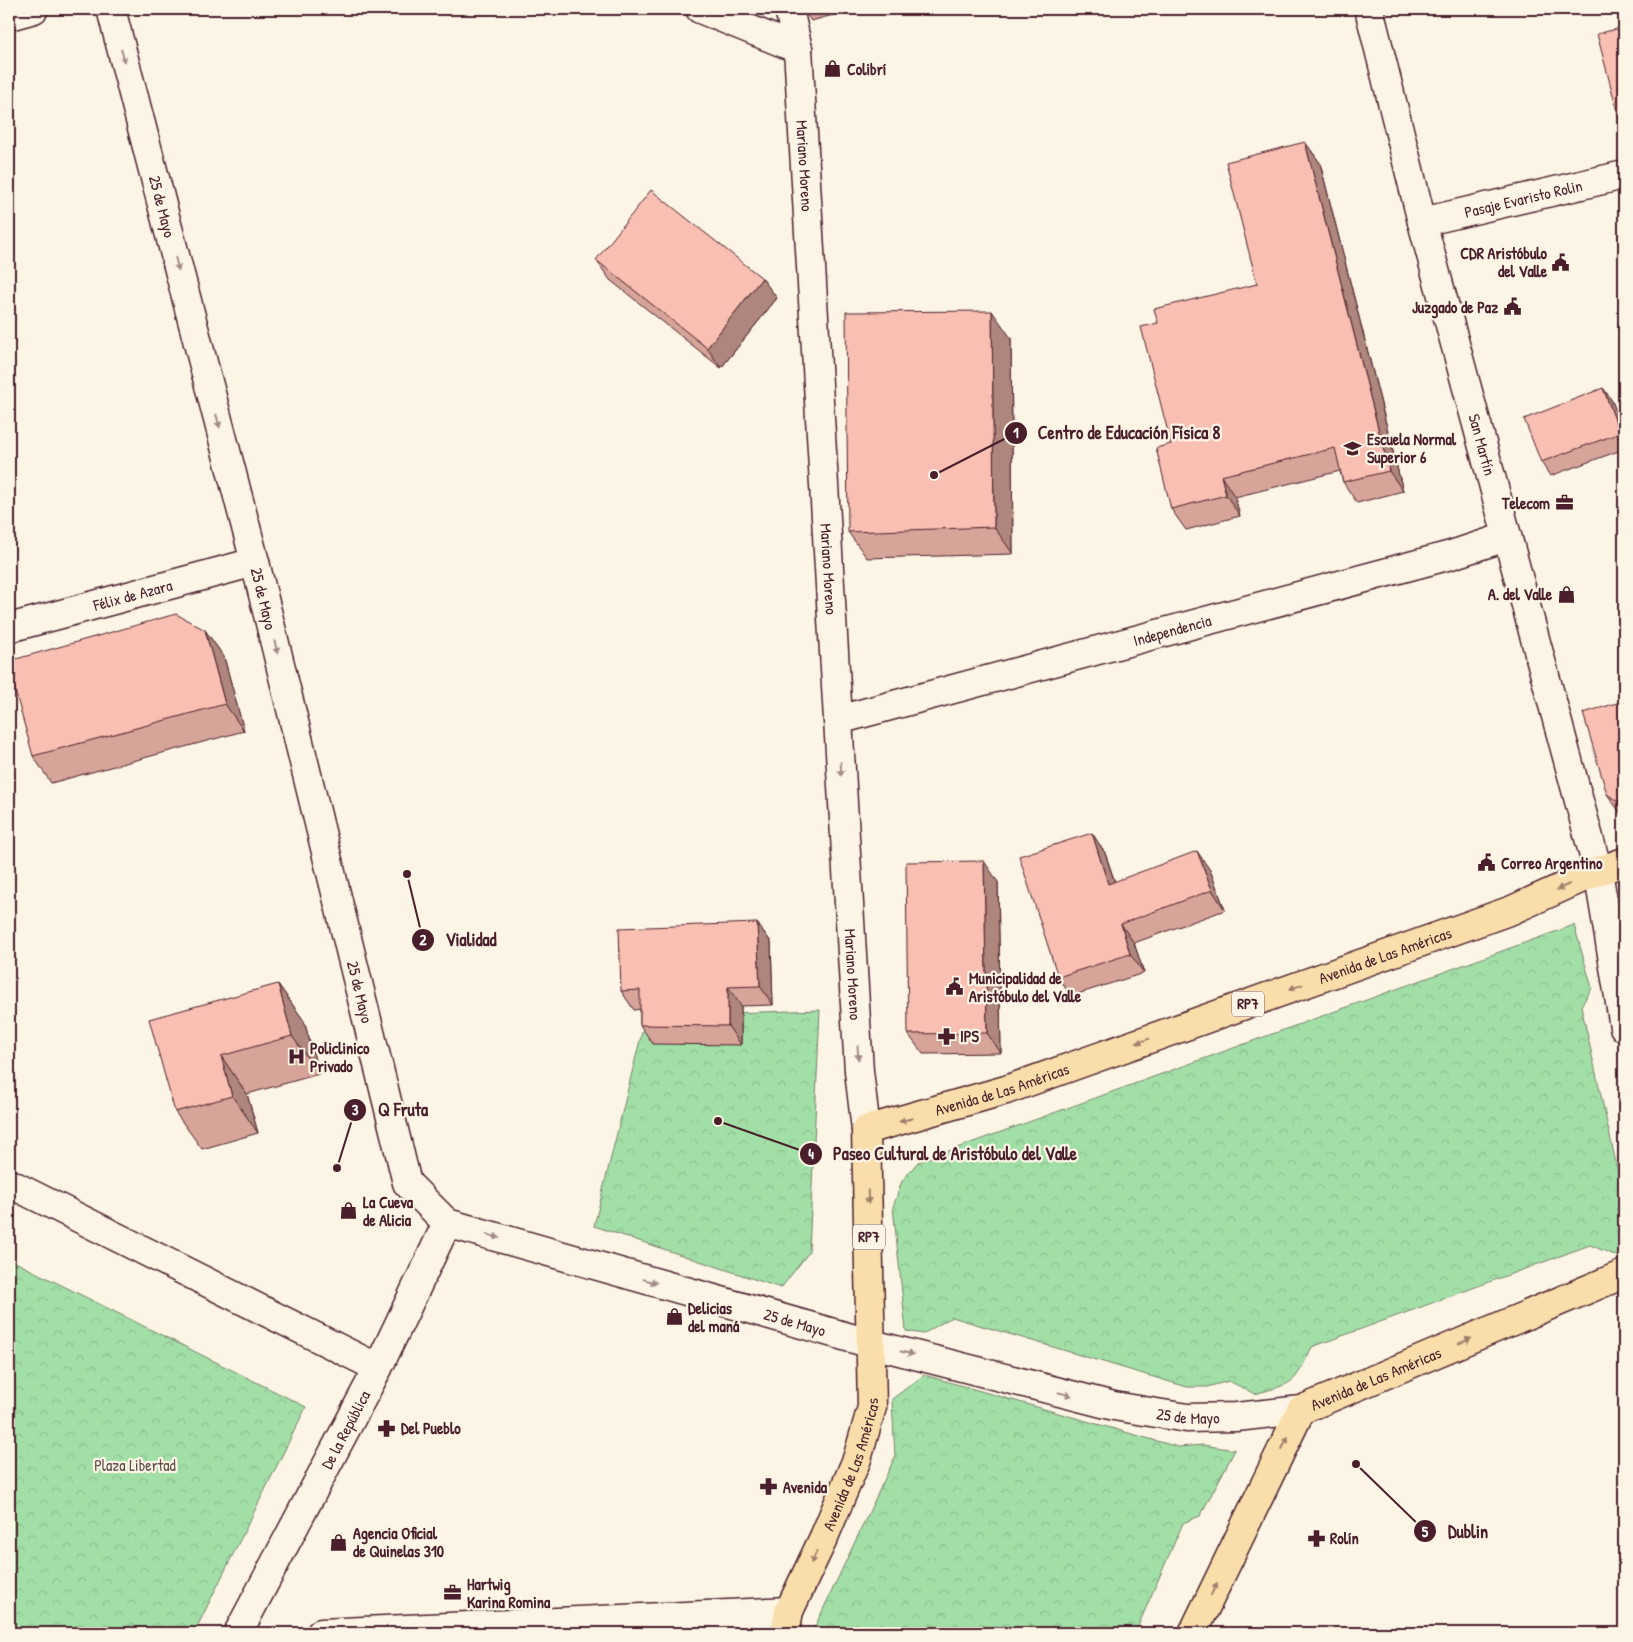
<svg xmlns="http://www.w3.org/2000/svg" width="1633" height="1642" font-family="'Patrick Hand',sans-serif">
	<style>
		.park { fill: url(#park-crowns); stroke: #767f69 }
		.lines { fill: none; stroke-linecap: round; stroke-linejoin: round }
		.minor-casing { stroke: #4a1f2b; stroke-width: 31 }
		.primary-casing { stroke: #4a1f2b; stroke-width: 31 }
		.minor { stroke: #fcf5e5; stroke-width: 28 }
		.primary { stroke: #f9deab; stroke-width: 28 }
		.wall { fill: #d6a499; stroke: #4a1f2b }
		.shaded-wall { fill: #ae867d; stroke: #4a1f2b }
		.building { fill: #f9bfb2; stroke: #4a1f2b }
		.oneway { fill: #a38a88 }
		.oneway2 { fill: #a27e6b }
		.labels { text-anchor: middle; stroke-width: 4.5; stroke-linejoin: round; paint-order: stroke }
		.shield { fill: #fcf5e5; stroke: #7f5f63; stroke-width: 1 }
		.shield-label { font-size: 15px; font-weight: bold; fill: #4a1f2b }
		.poi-label { font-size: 16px; font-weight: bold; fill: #4a1f2b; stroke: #fcf5e5; text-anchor: start }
		.street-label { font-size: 16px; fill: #4a1f2b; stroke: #fcf5e5 }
		.park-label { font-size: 16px; fill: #604f4a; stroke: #fcf5e5 }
		.leader { fill: none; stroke: #4a1f2b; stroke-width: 2 }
		.callout-dot { fill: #4a1f2b; stroke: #fcf5e5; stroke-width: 2 }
		.mark-label { font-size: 15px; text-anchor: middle; font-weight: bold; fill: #fff }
		.callout-label { font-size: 18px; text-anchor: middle; font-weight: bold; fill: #4a1f2b; stroke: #fcf5e5; stroke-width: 4.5; stroke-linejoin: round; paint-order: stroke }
	</style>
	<defs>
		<pattern id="park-crowns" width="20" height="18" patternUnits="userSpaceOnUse" patternTransform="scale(1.25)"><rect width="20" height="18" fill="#a2dfa7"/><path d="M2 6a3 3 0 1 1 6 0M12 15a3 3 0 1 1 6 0" fill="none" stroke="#8dbf90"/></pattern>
	</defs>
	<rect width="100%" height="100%" fill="#fcf5e5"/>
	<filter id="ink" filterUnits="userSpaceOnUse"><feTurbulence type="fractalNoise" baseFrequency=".02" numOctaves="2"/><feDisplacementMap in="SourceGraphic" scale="10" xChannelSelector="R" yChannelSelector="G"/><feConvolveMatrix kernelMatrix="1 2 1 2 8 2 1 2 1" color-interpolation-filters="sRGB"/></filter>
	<g filter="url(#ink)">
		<g class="park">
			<path d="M1574 925 1592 988 1581 1006 1624 1199V1259L1590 1245 1312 1347C1293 1386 1296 1382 1255 1394L1229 1381 1207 1387H1187L952 1317 923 1334 906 1331 893 1207 902 1181 918 1162Z"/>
			<polygon points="820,1010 809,1252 781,1288 594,1226 646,1016"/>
			<polygon points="9,1259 306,1407 194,1633 9,1633"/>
			<polygon points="924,1375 1178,1447 1203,1445 1235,1450 1200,1516 1183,1523 1135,1633 812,1633 895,1457 892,1399"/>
		</g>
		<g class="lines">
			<defs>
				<g id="minor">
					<path id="s1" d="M111 9 255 562 407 1183 447 1223 872 1344 1114 1406 1187 1418 1236 1417 1301 1410"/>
					<polyline points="700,9 798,49"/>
					<path id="s2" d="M789 9 798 49 859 1071 866 1130"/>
					<path id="s3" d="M1369 9 1422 222 1598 871 1624 1027"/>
					<polyline points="9,16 34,9"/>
					<path id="s4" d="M1422 222 1624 175"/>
					<path id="s5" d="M9 628 255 562"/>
					<path id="s6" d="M838 720 1451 555 1506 537"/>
					<polyline points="9,1183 378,1368"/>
					<path id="s7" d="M238 1633 378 1368 447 1223"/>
					<polyline points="321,1633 789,1611"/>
				</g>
				<g id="primary">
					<path id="s8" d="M785 1633 789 1611 824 1537 857 1459 872 1407 866 1130 1006 1090 1090 1060 1512 910 1598 871 1624 862"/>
					<path id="s9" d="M1193 1633 1301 1410 1624 1274"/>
				</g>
			</defs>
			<use href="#minor" class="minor-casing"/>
			<use href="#primary" class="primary-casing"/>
			<use href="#minor" class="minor"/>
			<use href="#primary" class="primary"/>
		</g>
		<g class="wall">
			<polygon points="803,9 855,9 811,21"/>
			<polygon points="1305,142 1320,163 1403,491 1357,503 1343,482 1340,471 1235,497 1240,516 1186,530 1171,509 1171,444 1158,323 1257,284"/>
			<polygon points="596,260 777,298 721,368 610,280"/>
			<polygon points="1011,338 1013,554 867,558 848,532"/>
			<polygon points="1603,388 1612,401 1624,432 1624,449 1550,476 1541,462"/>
			<polygon points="205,630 224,657 244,731 51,783 33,756"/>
			<polygon points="1624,701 1624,816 1621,814 1607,794"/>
			<polygon points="1092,833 1105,853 1115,882 1210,870 1225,910 1134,943 1144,973 1071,996 1058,977"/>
			<polygon points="998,882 1001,1053 923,1054 908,1034"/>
			<polygon points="757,923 771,942 773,1005 741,1006 741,1045 653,1044 640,1025 640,1009 634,1010 621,991"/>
			<polygon points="278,984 304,1021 319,1074 247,1094 258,1133 202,1149 175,1112"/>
		</g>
		<g class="shaded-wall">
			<polygon points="1305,142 1320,163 1403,491 1389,471"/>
			<polygon points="762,278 777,298 721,368 707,348"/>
			<polygon points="992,311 1011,338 1013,554 994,527"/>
			<polygon points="1603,388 1612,401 1624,432 1624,439 1620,433"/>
			<polygon points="1221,476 1235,497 1240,516 1226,495"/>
			<polygon points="205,630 224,657 244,731 225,704"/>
			<polygon points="1092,833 1105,853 1122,904 1108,884"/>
			<polygon points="1197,851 1210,870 1225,910 1212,890"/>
			<polygon points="984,861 998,882 1001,1053 987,1033"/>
			<polygon points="757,923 771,942 773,1005 760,986"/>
			<polygon points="1121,924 1134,943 1144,973 1130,954"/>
			<polygon points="278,984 304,1021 319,1074 292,1036"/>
			<polygon points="728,987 741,1006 741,1045 728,1026"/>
			<polygon points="221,1056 247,1094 258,1133 232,1096"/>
		</g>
		<g class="building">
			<polygon points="1624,27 1624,133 1623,133 1597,34"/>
			<polygon points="1305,142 1389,471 1343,482 1335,448 1221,476 1226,495 1171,509 1156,448 1171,444 1141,327 1158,323 1154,309 1257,284 1226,162"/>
			<polygon points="651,190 762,278 707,348 596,260"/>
			<polygon points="992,311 994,527 848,532 846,312"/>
			<polygon points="1603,388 1620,433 1541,462 1524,419"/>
			<polygon points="176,614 205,630 225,704 33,756 9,669 9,661"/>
			<polygon points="1624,701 1624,806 1607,794 1583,713"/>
			<polygon points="1092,833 1108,884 1197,851 1212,890 1121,924 1130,954 1058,977 1019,856"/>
			<polygon points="984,861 987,1033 908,1034 906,862"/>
			<polygon points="757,923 760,986 728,987 728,1026 640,1025 640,990 621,991 619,928"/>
			<polygon points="278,984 292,1036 221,1056 232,1096 175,1112 149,1019"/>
		</g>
		<defs><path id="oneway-solid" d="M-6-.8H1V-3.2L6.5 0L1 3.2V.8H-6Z" transform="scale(1.25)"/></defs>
		<g class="oneway">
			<use href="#oneway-solid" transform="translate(123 56) rotate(75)"/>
			<use href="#oneway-solid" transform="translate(177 264) rotate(75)"/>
			<use href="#oneway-solid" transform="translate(218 421) rotate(75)"/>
			<use href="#oneway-solid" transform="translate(276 647) rotate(76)"/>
			<use href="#oneway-solid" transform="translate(841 769) rotate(87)"/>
			<use href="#oneway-solid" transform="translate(858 1053) rotate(87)"/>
			<use href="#oneway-solid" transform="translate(493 1236) rotate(16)"/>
			<use href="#oneway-solid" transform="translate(650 1281) rotate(16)"/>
			<use href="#oneway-solid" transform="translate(907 1353) rotate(14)"/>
			<use href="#oneway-solid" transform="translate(1065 1394) rotate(14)"/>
		</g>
		<g class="oneway2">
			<use href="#oneway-solid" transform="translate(1563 887) rotate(155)"/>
			<use href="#oneway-solid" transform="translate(1296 987) rotate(160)"/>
			<use href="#oneway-solid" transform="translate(1143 1041) rotate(160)"/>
			<use href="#oneway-solid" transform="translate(906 1120) rotate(165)"/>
			<use href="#oneway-solid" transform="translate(868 1197) rotate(88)"/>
			<use href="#oneway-solid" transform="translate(1465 1341) rotate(-23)"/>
			<use href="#oneway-solid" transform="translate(1285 1443) rotate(-64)"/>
			<use href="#oneway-solid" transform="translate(814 1557) rotate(115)"/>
			<use href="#oneway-solid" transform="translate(1214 1589) rotate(-64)"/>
		</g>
	</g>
	<defs>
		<symbol id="shop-bare" viewBox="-9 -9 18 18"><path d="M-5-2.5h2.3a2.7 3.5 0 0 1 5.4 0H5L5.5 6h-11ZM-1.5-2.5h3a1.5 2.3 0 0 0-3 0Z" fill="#4a1f2b" stroke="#fcf5e5" stroke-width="2.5" paint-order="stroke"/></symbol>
		<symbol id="civic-bare" viewBox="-9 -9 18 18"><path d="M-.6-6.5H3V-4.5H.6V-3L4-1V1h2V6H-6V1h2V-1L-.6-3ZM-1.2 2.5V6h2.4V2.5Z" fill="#4a1f2b" stroke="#fcf5e5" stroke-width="2.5" paint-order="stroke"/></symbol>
		<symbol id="school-bare" viewBox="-9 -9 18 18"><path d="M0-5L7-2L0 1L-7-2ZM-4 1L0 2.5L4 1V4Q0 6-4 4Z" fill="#4a1f2b" stroke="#fcf5e5" stroke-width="2.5" paint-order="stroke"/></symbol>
		<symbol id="office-bare" viewBox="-9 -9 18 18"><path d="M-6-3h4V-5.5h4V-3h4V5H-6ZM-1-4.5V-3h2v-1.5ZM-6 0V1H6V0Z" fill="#4a1f2b" stroke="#fcf5e5" stroke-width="2.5" paint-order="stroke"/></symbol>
		<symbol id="pharmacy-bare" viewBox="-9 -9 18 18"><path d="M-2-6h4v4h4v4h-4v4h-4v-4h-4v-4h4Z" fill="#4a1f2b" stroke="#fcf5e5" stroke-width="2.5" paint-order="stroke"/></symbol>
		<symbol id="hospital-bare" viewBox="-9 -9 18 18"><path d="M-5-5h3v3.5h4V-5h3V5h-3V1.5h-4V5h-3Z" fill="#4a1f2b" stroke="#fcf5e5" stroke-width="2.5" paint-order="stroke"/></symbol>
	</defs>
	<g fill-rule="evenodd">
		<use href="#shop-bare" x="820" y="56" width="25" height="25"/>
		<use href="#civic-bare" x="1548" y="250" width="25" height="25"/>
		<use href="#civic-bare" x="1500" y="294" width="25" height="25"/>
		<use href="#school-bare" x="1340" y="436" width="25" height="25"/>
		<use href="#office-bare" x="1552" y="490" width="25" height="25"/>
		<use href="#shop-bare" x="1554" y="582" width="25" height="25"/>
		<use href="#civic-bare" x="1474" y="850" width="25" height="25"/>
		<use href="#civic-bare" x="942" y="974" width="25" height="25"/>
		<use href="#pharmacy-bare" x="934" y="1024" width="25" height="25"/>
		<use href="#hospital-bare" x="284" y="1044" width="25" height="25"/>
		<use href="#shop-bare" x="336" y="1198" width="25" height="25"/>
		<use href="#shop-bare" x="662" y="1304" width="25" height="25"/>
		<use href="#pharmacy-bare" x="374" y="1416" width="25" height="25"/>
		<use href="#pharmacy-bare" x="756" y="1474" width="25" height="25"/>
		<use href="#pharmacy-bare" x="1304" y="1526" width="25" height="25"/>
		<use href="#shop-bare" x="326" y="1530" width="25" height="25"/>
		<use href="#office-bare" x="440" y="1580" width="25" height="25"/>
	</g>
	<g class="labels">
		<g class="shield">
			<rect x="1232" y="991.5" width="32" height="25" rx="4"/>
			<rect x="853" y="1224.5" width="32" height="25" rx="4"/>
		</g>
		<g class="shield-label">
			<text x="1248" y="1009">RP7</text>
			<text x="869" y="1242">RP7</text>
		</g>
		<g class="poi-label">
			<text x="847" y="75">Colibrí</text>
			<text x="1547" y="259" text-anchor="end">CDR Aristóbulo<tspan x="1547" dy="18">del Valle</tspan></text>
			<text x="1498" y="313" text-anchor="end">Juzgado de Paz</text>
			<text x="1367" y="445">Escuela Normal<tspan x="1367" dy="18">Superior 6</tspan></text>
			<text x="1550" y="509" text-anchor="end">Telecom</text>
			<text x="1552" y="600" text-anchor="end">A. del Valle</text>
			<text x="1501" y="869">Correo Argentino</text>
			<text x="969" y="984">Municipalidad de<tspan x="969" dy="18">Aristóbulo del Valle</tspan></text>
			<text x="960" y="1042">IPS</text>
			<text x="310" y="1054">Policlinico<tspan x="310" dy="18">Privado</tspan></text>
			<text x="363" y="1208">La Cueva<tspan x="363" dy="18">de Alicia</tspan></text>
			<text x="688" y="1314">Delicias<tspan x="688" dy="18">del maná</tspan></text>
			<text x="401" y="1434">Del Pueblo</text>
			<text x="783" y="1493">Avenida</text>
			<text x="353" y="1539">Agencia Oficial<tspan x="353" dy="18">de Quinelas 310</tspan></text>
			<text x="1330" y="1544">Rolín</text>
			<text x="467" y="1590">Hartwig<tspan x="467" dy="18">Karina Romina</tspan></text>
		</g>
		<g class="street-label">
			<text dy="6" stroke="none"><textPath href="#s2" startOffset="158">Mariano Moreno</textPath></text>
			<text dy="6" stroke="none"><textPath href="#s4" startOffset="104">Pasaje Evaristo Rolin</textPath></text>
			<text dy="6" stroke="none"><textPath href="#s1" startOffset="204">25 de Mayo</textPath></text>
			<text dy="6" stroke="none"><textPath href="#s3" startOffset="450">San Martín</textPath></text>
			<text dy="6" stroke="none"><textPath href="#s2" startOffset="562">Mariano Moreno</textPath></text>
			<text dy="6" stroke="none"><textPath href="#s5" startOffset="128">Félix de Azara</textPath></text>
			<text dy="6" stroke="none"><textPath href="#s1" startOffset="609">25 de Mayo</textPath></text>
			<text dy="6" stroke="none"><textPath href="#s6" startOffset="346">Independencia</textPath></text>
			<text dy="6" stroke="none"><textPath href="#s8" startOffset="1068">Avenida de Las Américas</textPath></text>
			<text dy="6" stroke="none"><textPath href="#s2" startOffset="968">Mariano Moreno</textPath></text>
			<text dy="6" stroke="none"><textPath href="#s1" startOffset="1014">25 de Mayo</textPath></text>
			<text dy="6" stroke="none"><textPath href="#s8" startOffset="662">Avenida de Las Américas</textPath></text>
			<text dy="6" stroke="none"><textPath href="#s1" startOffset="1629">25 de Mayo</textPath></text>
			<text dy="6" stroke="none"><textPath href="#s9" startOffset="329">Avenida de Las Américas</textPath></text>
			<text dy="6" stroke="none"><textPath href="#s1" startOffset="2034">25 de Mayo</textPath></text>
			<text dy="6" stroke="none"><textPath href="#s7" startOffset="230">De la República</textPath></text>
			<text dy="6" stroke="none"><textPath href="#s8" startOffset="182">Avenida de Las Américas</textPath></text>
		</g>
		<g class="park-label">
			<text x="135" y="1471">Plaza Libertad</text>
		</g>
	</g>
	<path class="leader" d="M934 475L1016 433M407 874L423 940M337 1168L355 1110M718 1121L811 1154M1356 1464L1425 1531"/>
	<g class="callout-dot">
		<circle cx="934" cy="475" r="5"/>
		<circle cx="407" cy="874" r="5"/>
		<circle cx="337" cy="1168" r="5"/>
		<circle cx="718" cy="1121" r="5"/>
		<circle cx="1356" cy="1464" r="5"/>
		<circle cx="1016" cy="433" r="12"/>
		<circle cx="423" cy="940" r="12"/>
		<circle cx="355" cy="1110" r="12"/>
		<circle cx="811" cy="1154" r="12"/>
		<circle cx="1425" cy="1531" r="12"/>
	</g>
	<g class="mark-label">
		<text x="1016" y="438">1</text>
		<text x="423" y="945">2</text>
		<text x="355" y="1115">3</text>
		<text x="811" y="1159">4</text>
		<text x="1425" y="1537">5</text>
	</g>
	<g class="callout-label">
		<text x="1129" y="439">Centro de Educación Física 8</text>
		<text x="471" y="946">Vialidad</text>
		<text x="403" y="1116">Q Fruta</text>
		<text x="955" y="1160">Paseo Cultural de Aristóbulo del Valle</text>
		<text x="1468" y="1538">Dublin</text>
	</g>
	<rect width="1633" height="1642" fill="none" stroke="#fcf5e5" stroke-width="30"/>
	<rect x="15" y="15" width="1603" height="1612" fill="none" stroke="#4a1f2b" stroke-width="2" filter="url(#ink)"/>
</svg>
